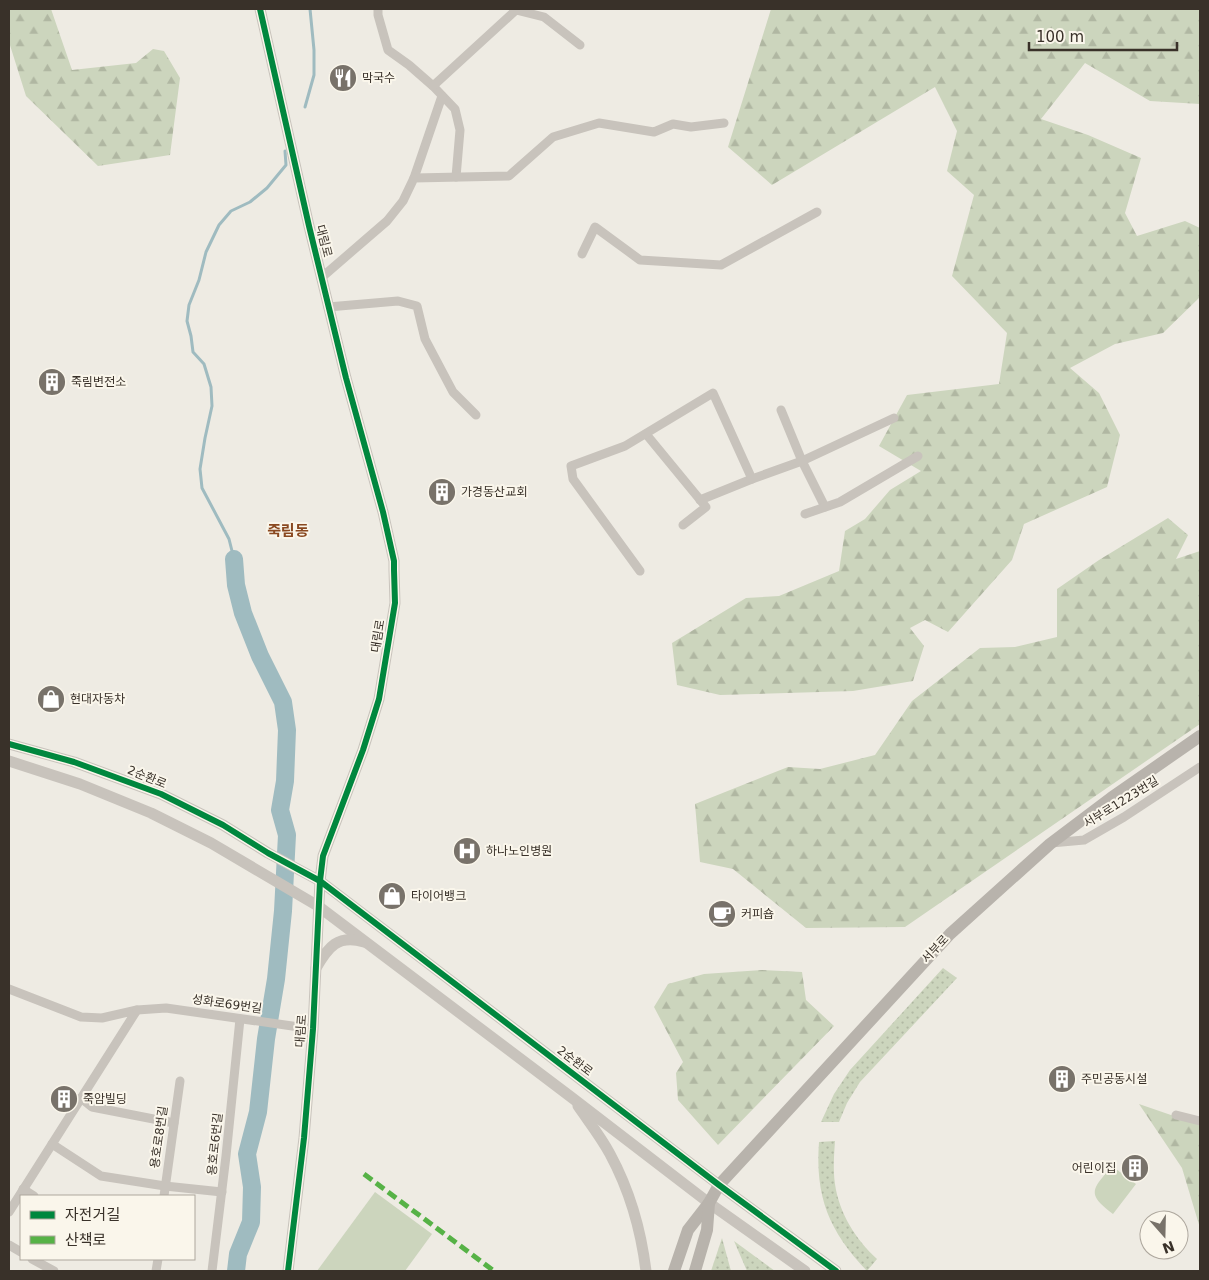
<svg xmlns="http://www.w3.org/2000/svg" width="1209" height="1280" font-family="'DejaVu Sans','Noto Sans KR',sans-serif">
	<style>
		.grass { fill: url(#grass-dots) }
		.forest { fill: url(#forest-firs) }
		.green { fill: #ccd5bd }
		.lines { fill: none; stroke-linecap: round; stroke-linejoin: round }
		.stream { stroke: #9fbbc0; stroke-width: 3 }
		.river { stroke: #9fbbc0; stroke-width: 18 }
		.minor { stroke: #c8c3bc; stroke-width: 9 }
		.tertiary { stroke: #c8c3bc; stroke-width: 11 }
		.secondary { stroke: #b8b3ac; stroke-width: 12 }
		.quiet { stroke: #56b246; stroke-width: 5; stroke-dasharray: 10 5; stroke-linecap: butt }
		.cycleway-casing { stroke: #faf6eb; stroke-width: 9 }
		.cycleway { stroke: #00873e; stroke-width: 6 }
		.labels { text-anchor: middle; stroke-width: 4; stroke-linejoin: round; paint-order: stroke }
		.poi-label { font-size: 12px; fill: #393129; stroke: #faf6eb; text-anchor: start }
		.street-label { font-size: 12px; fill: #393129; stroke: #faf6eb }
		.quarter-label { font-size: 15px; font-weight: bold; fill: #8a4921; stroke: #faf6eb }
	</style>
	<defs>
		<pattern id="grass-dots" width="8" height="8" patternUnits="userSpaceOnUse" patternTransform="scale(1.25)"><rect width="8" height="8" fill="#ccd5bd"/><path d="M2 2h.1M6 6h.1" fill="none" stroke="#b0b7a2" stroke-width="1.8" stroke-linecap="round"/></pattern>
		<pattern id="forest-firs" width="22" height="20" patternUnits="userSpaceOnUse" patternTransform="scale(1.25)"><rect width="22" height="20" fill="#ccd5bd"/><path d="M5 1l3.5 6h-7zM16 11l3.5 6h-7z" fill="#b0b7a2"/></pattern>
	</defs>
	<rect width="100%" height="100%" fill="#eeebe3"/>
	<g class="grass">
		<polygon points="943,968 957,978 860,1082 847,1103 839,1122 821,1122 834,1094 850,1070"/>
		<path d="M835 1141C834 1155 833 1170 835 1184 839 1213 856 1240 877 1259L867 1271C829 1231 815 1197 819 1142Z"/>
		<polygon points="722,1238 731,1271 711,1271"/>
		<polygon points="734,1241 775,1271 747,1271"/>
	</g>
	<g class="forest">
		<polygon points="9,9 51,9 72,70 136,63 153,49 164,51 180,78 170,155 98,166 26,96 9,42"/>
		<polygon points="771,9 1200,9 1200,104 1150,101 1085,63 1041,119 1088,135 1141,158 1125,213 1137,236 1185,221 1200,228 1200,297 1163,333 1115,344 1070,368 1099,393 1120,435 1107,487 1024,524 1012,560 948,632 925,620 910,628 924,646 913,681 853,691 720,695 677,685 672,643 746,598 779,596 839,571 845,531 865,519 890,490 921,471 879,446 907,395 999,384 1007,333 952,276 974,195 947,171 957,131 935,87 772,185 728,147"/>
		<polygon points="1168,518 1188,535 1176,559 1200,551 1200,724 905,927 806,928 733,869 700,862 695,804 788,767 820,769 875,755 912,701 980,648 1015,647 1057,637 1057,589 1099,560"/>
		<polygon points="762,970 802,972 806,1000 834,1026 718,1145 678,1100 676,1073 683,1062 654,1007 668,984 704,974"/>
		<polygon points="1139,1104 1200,1125 1200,1228 1182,1168"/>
	</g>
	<g class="green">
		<path d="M1112 1166 1136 1184 1113 1214C1085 1193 1093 1189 1112 1166Z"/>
		<polygon points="375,1192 432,1234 405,1271 317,1271"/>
	</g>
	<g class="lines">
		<g class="stream">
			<polyline points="305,107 314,75 314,50 310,9"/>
			<polyline points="234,559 229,539 202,488 200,469 205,438 212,406 211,387 204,364 193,352 191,336 187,321 189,305 199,280 206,252 219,225 231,211 250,202 267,188 286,165 285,151"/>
		</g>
		<polyline class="river" points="234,559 236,585 243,613 260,656 283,702 287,730 285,781 280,810 287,835 283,911 276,979 266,1039 258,1112 247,1154 252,1187 251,1222 238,1254 236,1271"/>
		<g class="minor">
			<polyline points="378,9 378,15 388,50 409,65 433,86 455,109 460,130 456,177"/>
			<polyline points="433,86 516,10 544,17 580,45"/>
			<polyline points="414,178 442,96"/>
			<polyline points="582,254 595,227 640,260 721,265 817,212"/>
			<polyline points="321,278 387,221 403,201 414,178 509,176 553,137 599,123 654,132 673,124 691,127 724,123"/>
			<polyline points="328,307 398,301 417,306 425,339 444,375 453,392 476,415"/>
			<polyline points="781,410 802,461 825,507"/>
			<polyline points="646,434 706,507 683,525"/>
			<polyline points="700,500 752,479"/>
			<polyline points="805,514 840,502 918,456"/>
			<polyline points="640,571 573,479 571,466 625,446 713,393 752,479 802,461 894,418"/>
			<polyline points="1051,843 1084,840 1124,817 1200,767"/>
			<polyline points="9,989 81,1017 102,1018 137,1010 9,1212"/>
			<polyline points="137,1010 166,1008 313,1029"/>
			<polyline points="81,1098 92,1107 174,1123"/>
			<polyline points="1176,1115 1200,1121"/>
			<polyline points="52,1144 101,1176 165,1186 222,1192"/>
			<polyline points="23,1189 34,1196"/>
			<polyline points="164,1196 180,1081"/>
			<polyline points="9,1245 21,1252"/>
			<polyline points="32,1259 54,1271"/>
			<polyline points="156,1271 158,1259"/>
			<polyline points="212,1271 226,1156 240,1019"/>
		</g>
		<g class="tertiary">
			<polyline points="260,9 309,226 346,378 383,512 394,561 394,570 395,603 379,699 363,750 323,856 320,881 313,1029 304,1138 288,1271"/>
			<polyline points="9,744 74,762 161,794 223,825 268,853 320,881 719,1185 836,1271"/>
			<polyline points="9,761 80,784 151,813 211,843 318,906 571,1097 709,1203 805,1271"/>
			<path d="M316 968C328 947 338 934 364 942"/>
			<path d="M578 1106C589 1122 601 1137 610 1154 630 1191 641 1230 646 1271"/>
		</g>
		<g class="secondary">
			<polyline points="674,1271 688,1230 709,1203 719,1185 950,934 1050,844 1111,798 1200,736"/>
			<polyline points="695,1271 707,1230 709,1203"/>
		</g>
		<polyline class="quiet" points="364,1174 494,1271"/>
		<defs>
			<g id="cycleway">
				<polyline points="260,9 309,226 346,378 383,512 394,561 394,570 395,603 379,699 363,750 323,856 320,881 313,1029 304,1138 288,1271"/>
				<polyline points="9,744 74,762 161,794 223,825 268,853 320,881 719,1185 836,1271"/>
			</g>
		</defs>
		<use href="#cycleway" class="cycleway-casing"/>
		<use href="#cycleway" class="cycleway"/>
	</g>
	<defs>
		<symbol id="restaurant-disc" viewBox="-11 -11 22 22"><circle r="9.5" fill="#78726a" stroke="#faf6eb"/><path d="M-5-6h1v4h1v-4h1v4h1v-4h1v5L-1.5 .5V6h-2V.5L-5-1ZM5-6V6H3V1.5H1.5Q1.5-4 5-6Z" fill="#fff"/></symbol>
		<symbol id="building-disc" viewBox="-11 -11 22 22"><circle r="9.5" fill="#78726a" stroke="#faf6eb"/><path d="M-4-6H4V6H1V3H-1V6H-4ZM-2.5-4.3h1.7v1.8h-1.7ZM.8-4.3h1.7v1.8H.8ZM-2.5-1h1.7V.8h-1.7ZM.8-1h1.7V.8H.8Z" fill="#fff"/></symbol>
		<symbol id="shop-disc" viewBox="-11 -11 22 22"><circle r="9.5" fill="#78726a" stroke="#faf6eb"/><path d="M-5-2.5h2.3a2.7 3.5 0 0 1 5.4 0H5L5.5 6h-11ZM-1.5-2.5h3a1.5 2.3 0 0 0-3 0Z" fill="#fff"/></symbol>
		<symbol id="hospital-disc" viewBox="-11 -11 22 22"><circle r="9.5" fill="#78726a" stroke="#faf6eb"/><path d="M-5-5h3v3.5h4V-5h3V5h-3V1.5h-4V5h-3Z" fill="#fff"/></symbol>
		<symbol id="cafe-disc" viewBox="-11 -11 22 22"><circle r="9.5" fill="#78726a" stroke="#faf6eb"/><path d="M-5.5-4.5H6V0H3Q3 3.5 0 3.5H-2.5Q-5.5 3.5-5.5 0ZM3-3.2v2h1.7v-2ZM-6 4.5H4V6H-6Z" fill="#fff"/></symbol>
	</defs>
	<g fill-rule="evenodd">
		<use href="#restaurant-disc" x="327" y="62" width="32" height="32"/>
		<use href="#building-disc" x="36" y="366" width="32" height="32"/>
		<use href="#building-disc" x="426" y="476" width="32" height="32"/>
		<use href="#shop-disc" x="35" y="683" width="32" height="32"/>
		<use href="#hospital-disc" x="451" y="835" width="32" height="32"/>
		<use href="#shop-disc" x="376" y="880" width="32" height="32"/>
		<use href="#cafe-disc" x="706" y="898" width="32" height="32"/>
		<use href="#building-disc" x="1046" y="1063" width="32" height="32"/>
		<use href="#building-disc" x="48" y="1083" width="32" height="32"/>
		<use href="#building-disc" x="1119" y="1152" width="32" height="32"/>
	</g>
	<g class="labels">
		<g class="poi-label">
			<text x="362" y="82">막국수</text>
			<text x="71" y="386">죽림변전소</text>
			<text x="461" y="496">가경동산교회</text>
			<text x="70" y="703">현대자동차</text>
			<text x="486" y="855">하나노인병원</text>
			<text x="411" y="900">타이어뱅크</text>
			<text x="741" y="918">커피숍</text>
			<text x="1081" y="1083">주민공동시설</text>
			<text x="83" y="1103">죽암빌딩</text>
			<text x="1116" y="1172" text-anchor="end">어린이집</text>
		</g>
		<g class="street-label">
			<text transform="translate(324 241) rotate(76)" y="4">대림로</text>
			<text transform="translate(378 636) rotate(-81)" y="4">대림로</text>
			<text transform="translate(147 777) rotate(22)" y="4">2순환로</text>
			<text transform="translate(1121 802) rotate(-32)" y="4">서부로1223번길</text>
			<text transform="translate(935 949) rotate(-47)" y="4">서부로</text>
			<text transform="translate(227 1004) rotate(8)" y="4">성화로69번길</text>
			<text transform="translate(301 1031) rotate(-86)" y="4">대림로</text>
			<text transform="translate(575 1061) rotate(37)" y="4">2순환로</text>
			<text transform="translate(159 1137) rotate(-82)" y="4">용호로8번길</text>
			<text transform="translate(215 1144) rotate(-84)" y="4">용호로6번길</text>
		</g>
		<g class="quarter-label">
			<text x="288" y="536">죽림동</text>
		</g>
	</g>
	<rect width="1209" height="1280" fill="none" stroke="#393129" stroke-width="20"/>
	<rect x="20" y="1195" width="175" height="65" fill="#faf6eb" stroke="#ada79d"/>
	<rect x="30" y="1211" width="25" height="8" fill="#00873e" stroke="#ada79d"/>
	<text x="65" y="1220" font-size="15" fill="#393129">자전거길</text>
	<rect x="30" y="1236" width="25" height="8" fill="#56b246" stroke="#ada79d"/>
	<text x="65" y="1245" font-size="15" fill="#393129">산책로</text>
	<g transform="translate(1164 1235) rotate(160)"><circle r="24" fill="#faf6eb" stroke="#ada79d"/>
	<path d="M0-4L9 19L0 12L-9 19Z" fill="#78726a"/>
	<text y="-8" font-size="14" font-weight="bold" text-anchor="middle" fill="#393129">N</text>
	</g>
	<path d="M1029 42v8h148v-8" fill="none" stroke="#393129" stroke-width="2.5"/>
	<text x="1036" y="42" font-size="15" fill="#393129" stroke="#faf6eb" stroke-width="4" paint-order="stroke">100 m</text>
</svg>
